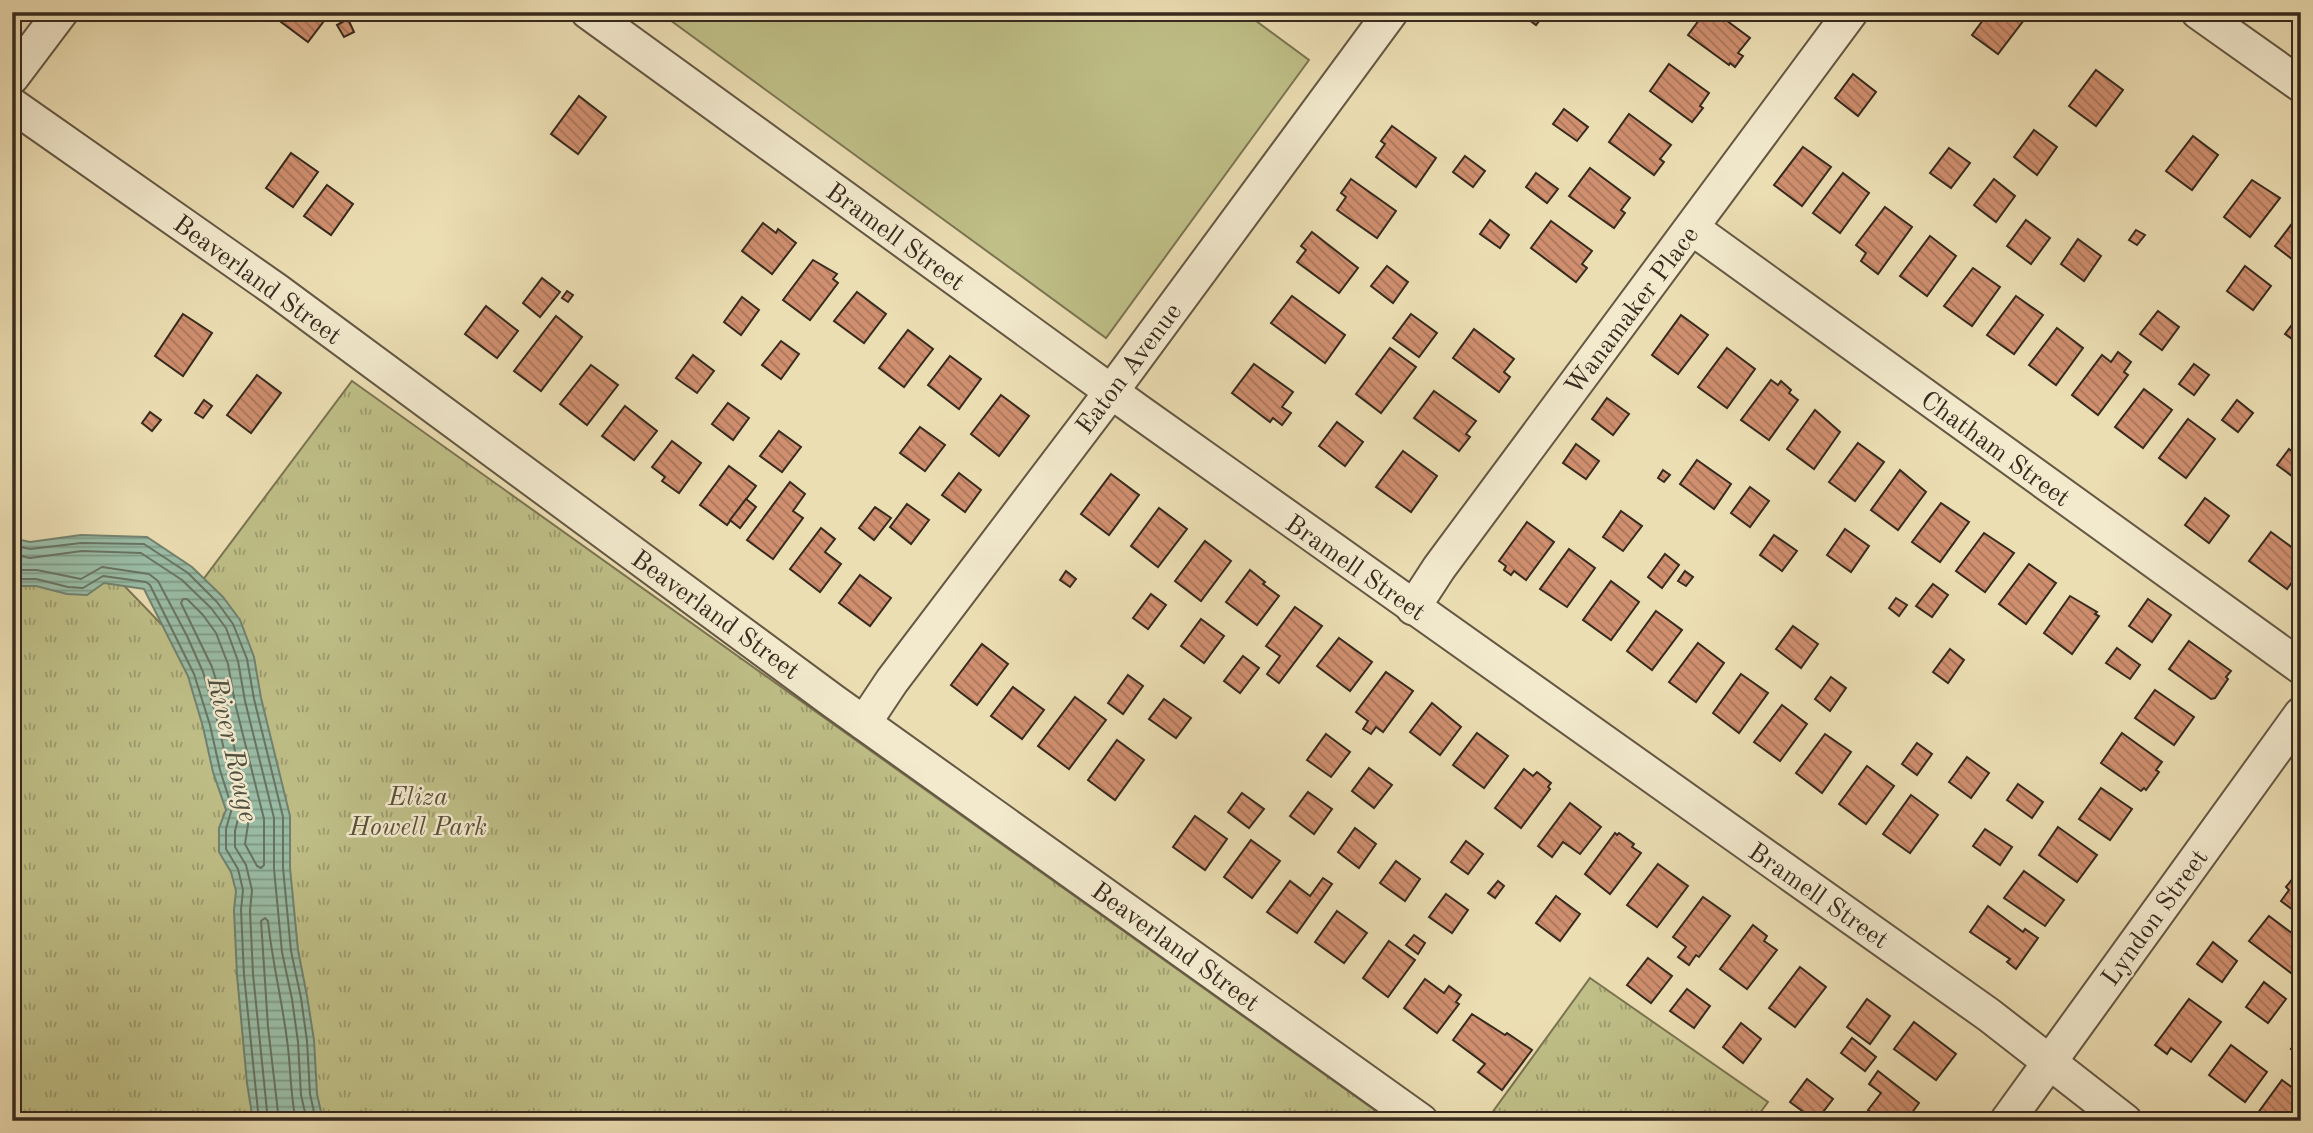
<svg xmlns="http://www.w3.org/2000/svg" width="2313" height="1133" font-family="'Old Standard TT',serif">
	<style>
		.green { fill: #bfbf87; stroke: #7b7452; stroke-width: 2 }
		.park { fill: url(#park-tufts); stroke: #7b7452; stroke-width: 2 }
		.water { fill: url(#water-rules); stroke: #728270; stroke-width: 2 }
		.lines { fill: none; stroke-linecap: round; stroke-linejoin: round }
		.shore { stroke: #687462; stroke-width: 2 }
		.building { fill: url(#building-back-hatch); stroke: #372a1e; stroke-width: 2 }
		.minor-casing { stroke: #645743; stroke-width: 37 }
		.minor { stroke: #f3eace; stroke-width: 33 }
		.labels { text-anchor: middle; stroke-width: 5; stroke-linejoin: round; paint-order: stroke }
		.street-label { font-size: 26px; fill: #372a1e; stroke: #f3eace }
		.park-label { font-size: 26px; font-style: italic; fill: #594f38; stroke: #f3eace }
		.water-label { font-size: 28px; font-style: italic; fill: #504f40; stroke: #f3eace }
	</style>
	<defs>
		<pattern id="park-tufts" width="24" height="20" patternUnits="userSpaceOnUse" patternTransform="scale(1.75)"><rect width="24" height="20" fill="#bfbf87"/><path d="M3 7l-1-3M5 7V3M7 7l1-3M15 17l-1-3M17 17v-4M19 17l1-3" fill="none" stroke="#9c9b6e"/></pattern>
		<pattern id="water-rules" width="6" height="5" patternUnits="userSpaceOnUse" patternTransform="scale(1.75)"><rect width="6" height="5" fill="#9abda7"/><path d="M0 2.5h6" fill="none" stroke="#7e9a87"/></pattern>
		<pattern id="building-back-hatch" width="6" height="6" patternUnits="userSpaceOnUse" patternTransform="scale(1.75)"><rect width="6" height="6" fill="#d08f6f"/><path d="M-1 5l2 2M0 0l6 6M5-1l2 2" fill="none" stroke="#aa755b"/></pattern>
	</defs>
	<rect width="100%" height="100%" fill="#ecdeb3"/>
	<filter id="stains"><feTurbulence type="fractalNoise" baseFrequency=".00286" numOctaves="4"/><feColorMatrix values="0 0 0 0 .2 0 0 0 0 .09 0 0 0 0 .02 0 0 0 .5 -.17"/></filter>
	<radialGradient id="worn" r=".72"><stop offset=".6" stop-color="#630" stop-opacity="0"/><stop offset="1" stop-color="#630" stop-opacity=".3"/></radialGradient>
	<polygon class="green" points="659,12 1244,12 1309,60 1106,338"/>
	<g class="park">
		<polygon points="352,381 1390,1121 12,1121 12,548 78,538 166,629"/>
		<polygon points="1590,978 1768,1102 1754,1121 1486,1121"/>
	</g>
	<polygon class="water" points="81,535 147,537 192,567 223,597 240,620 254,657 261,698 290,816 290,868 298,950 307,996 314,1040 317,1094 323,1121 253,1121 247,1083 237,975 234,910 236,891 231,872 219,852 219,828 226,810 213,772 203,727 188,676 144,589 104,583 87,595 67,594 36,586 12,586 12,538 30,542"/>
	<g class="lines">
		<g class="shore">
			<polyline points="12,545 30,549 81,543 144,544 188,573 217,602 233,624 247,659 254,699 283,817 283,868 291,951 301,998 307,1041 310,1094 316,1121"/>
			<polyline points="12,554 30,558 82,551 141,553 182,580 211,608 226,628 238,661 245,701 274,818 274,869 282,952 292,999 298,1042 301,1095 307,1121"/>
			<polyline points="12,570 37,570 81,579 102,567 149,574 158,581 187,636 203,672 218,723 228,768 241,807 235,831 235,847 246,865 252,890 250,911 253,974 268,1121"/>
			<polyline points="12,579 36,579 68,587 83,588 103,576 146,582 150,585 194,674 210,725 220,770 232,808 226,829 226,849 238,869 243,890 241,910 244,975 259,1121"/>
			<polygon points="183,599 187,599 203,615 216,633 228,664 235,703 264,819 264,865 261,868 257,866 245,844 251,805 238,765 228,719 212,667 181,603"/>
			<path d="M279 1121 268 1027 261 921 265 918 268 921C272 961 282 1000 287 1040 291 1067 290 1094 296 1121"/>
		</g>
	</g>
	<g class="building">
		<polygon points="288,12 320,12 327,17 308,42 281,22"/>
		<polygon points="1518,12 1546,12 1536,25"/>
		<polygon points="1705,12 1715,12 1750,38 1738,53 1743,56 1735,67 1730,63 1729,65 1688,35"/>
		<polygon points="1989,12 2013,12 2024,20 1998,54 1972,35"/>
		<polygon points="348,19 354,32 344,37 337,25"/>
		<polygon points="1669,64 1709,93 1700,106 1703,108 1692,122 1650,91"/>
		<polygon points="2096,70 2123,90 2096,126 2069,106"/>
		<polygon points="1853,74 1876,92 1858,116 1835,98"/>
		<polygon points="579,96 606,117 578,154 551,134"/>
		<polygon points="1564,109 1588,127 1577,141 1553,124"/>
		<polygon points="1629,114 1671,145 1660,159 1664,162 1654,175 1609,142"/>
		<polygon points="1392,126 1436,158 1416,187 1376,157 1385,144 1381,141"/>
		<polygon points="2034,130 2057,147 2037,175 2014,157"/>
		<polygon points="2193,136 2218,155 2192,190 2166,171"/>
		<polygon points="1803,147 1831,167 1802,206 1774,185"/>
		<polygon points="1949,148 1970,163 1951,188 1930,173"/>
		<polygon points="291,153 318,172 293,207 266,188"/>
		<polygon points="1465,156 1485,171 1473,187 1453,172"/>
		<polygon points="1590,168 1630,198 1621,210 1625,213 1614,228 1569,196"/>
		<polygon points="1536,173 1558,189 1547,203 1526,187"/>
		<polygon points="1843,173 1869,193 1840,233 1813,213"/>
		<polygon points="1351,179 1396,211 1377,238 1337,210 1346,197 1341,193"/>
		<polygon points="1994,179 2015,196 1996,222 1974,205"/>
		<polygon points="2252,180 2280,198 2250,237 2224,217"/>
		<polygon points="327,185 353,204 331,235 304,216"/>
		<polygon points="1885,207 1912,227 1878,274 1861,261 1866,253 1856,245"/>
		<polygon points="2300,213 2301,214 2301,266 2275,246"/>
		<polygon points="1490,220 1509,235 1500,248 1480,234"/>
		<polygon points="2026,220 2050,238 2031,264 2007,246"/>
		<polygon points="1551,221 1592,251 1582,264 1587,268 1576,282 1531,248"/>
		<polygon points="763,223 776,233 778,229 796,243 772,274 742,251"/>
		<polygon points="2136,230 2145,235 2137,245 2129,240"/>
		<polygon points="1312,232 1358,268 1339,293 1297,262 1306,250 1301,246"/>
		<polygon points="1930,236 1956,256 1927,296 1900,276"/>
		<polygon points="2078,239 2101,256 2084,281 2061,264"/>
		<polygon points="813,260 837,274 833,279 838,283 810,320 783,300"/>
		<polygon points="1387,266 1408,282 1393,303 1371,286"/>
		<polygon points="2245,266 2271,286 2253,310 2227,291"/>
		<polygon points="1973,268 2000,287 1972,326 1944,306"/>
		<polygon points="12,277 16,277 12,304"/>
		<polygon points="542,278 560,292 540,317 523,303"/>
		<polygon points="567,291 573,295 568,302 562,298"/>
		<polygon points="857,292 886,314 864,343 834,321"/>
		<polygon points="1292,296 1345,335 1325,363 1271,323"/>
		<polygon points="2016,296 2043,315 2014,354 1987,335"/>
		<polygon points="742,297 759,310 741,335 724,322"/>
		<polygon points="486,306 518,331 497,358 465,334"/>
		<polygon points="2158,311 2179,327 2162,350 2140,334"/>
		<polygon points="2301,313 2301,345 2285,334"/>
		<polygon points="183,314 212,333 183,376 155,356"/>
		<polygon points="1411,314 1437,333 1419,357 1393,338"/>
		<polygon points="1681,315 1708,335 1678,374 1652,355"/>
		<polygon points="556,316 582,337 541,391 514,371"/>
		<polygon points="2057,328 2083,348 2056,385 2029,365"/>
		<polygon points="1474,329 1514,359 1504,372 1510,377 1499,392 1453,358"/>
		<polygon points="908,330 933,349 904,387 879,368"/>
		<polygon points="781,341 799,354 781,379 762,365"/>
		<polygon points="1390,348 1416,367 1381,413 1356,394"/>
		<polygon points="1727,348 1755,369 1727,408 1698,387"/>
		<polygon points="2118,352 2131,362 2124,372 2128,375 2098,415 2072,395 2102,355 2111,362"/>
		<polygon points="693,355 714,371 697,393 676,378"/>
		<polygon points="950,356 981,379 959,409 928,385"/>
		<polygon points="1254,364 1293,392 1282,407 1291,413 1282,425 1273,418 1270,422 1232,393"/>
		<polygon points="2194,364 2209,375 2194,395 2179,384"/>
		<polygon points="591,365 618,385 587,425 560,404"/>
		<polygon points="257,375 281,393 251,433 227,415"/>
		<polygon points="1771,380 1778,385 1781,381 1791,390 1789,393 1798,400 1769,440 1741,420"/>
		<polygon points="2144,389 2172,410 2143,448 2115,427"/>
		<polygon points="1434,391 1476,421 1466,434 1470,437 1459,451 1414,418"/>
		<polygon points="1001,395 1029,416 999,456 971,434"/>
		<polygon points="1607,398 1629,414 1613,435 1592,419"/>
		<polygon points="204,400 212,406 203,418 195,413"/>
		<polygon points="2237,400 2253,413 2238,432 2222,420"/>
		<polygon points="728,403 749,418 733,440 712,424"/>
		<polygon points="625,406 657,431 634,460 602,436"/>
		<polygon points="1815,410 1840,432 1814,469 1787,449"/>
		<polygon points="150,412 161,420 152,431 142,423"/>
		<polygon points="2188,419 2215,439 2186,478 2159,458"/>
		<polygon points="1337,422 1363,442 1345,466 1319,446"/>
		<polygon points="920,427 945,445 925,471 900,453"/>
		<polygon points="779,431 801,447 782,472 760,456"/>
		<polygon points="672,441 701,463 679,493 662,481 665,477 652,467"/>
		<polygon points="1858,443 1884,462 1855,501 1829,482"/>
		<polygon points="1576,444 1599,461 1586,479 1563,463"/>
		<polygon points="2289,449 2301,458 2300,482 2277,465"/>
		<polygon points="1403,451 1437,476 1411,512 1376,487"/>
		<polygon points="1697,460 1731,484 1714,509 1680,484"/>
		<polygon points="729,466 756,486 727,525 700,505"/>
		<polygon points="1663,470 1670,475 1664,482 1658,478"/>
		<polygon points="1900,470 1926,492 1898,530 1871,510"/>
		<polygon points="959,473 981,490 965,512 942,495"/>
		<polygon points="1111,474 1139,495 1109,535 1081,514"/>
		<polygon points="790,482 805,494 793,511 803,518 773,559 747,540"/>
		<polygon points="1750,487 1769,501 1750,527 1731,513"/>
		<polygon points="2205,498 2229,516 2209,543 2185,525"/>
		<polygon points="746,499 756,507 740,528 730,520"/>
		<polygon points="1941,503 1969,522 1940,562 1912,542"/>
		<polygon points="907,504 929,520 911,544 890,527"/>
		<polygon points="875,507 891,518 874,540 859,528"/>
		<polygon points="1159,508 1187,529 1158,567 1131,546"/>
		<polygon points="2301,510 2301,527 2293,521"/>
		<polygon points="1621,511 1642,526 1623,551 1603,537"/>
		<polygon points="1527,522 1554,542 1526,580 1514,571 1511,575 1504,570 1506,566 1499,561"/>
		<polygon points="821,528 835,539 825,552 841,564 820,592 790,569"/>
		<polygon points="1845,529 1869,546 1851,572 1827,555"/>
		<polygon points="2271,532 2301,554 2301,570 2287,589 2249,561"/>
		<polygon points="1984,533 2014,553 1985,592 1956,571"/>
		<polygon points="1774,535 1797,551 1782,571 1760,555"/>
		<polygon points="1205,541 1231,561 1201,601 1175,581"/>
		<polygon points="1569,549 1595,568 1567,607 1540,589"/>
		<polygon points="1665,554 1679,565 1662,588 1648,577"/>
		<polygon points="2029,564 2056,583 2026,624 1999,604"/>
		<polygon points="1250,570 1265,582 1263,584 1279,596 1257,625 1226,602"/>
		<polygon points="1066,571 1076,579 1070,587 1060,580"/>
		<polygon points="1685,571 1693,577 1686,586 1678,581"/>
		<polygon points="860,575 891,598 870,626 839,603"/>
		<polygon points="1611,581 1639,602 1611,640 1583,620"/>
		<polygon points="1933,584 1948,595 1932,617 1916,606"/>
		<polygon points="1151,594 1166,605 1148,629 1133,618"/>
		<polygon points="2070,596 2097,612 2095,614 2099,616 2072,654 2044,633"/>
		<polygon points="1896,598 1907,605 1899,616 1889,608"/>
		<polygon points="2148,599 2171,615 2152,642 2129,626"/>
		<polygon points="1295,607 1322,626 1279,683 1267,674 1280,656 1266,646"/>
		<polygon points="1656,611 1682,630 1652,670 1627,651"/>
		<polygon points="1201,619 1224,636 1204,663 1181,646"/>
		<polygon points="1793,626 1818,644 1801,668 1776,649"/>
		<polygon points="1339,638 1372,662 1350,691 1317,666"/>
		<polygon points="2189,641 2231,671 2226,677 2228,679 2215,698 2211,699 2169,669"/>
		<polygon points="1698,643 1724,663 1696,702 1669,682"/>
		<polygon points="982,644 1008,664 977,705 951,685"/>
		<polygon points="2117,648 2140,665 2130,679 2106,663"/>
		<polygon points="1950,649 1964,660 1948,683 1933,672"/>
		<polygon points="1243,656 1259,668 1240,693 1224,681"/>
		<polygon points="1386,672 1413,691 1383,732 1376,727 1371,734 1363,729 1368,721 1356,712"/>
		<polygon points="1741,674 1768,693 1739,733 1713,713"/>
		<polygon points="1128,675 1143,686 1123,714 1108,703"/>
		<polygon points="1831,677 1846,688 1830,711 1815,699"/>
		<polygon points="1013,687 1044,710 1022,739 991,716"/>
		<polygon points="2155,690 2194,717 2174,745 2135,718"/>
		<polygon points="1075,697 1106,720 1069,769 1038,746"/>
		<polygon points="1164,699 1191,718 1176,738 1149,719"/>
		<polygon points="1432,703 1461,727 1440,755 1410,732"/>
		<polygon points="1782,705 1807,724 1780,761 1754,742"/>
		<polygon points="1477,733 1508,756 1484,788 1453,765"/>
		<polygon points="2122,733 2162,762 2156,770 2159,772 2146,790 2144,788 2141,791 2101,763"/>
		<polygon points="1326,734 1350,752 1331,777 1307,760"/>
		<polygon points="1825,734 1851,752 1822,793 1796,773"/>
		<polygon points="1117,740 1144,760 1115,800 1088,780"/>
		<polygon points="1917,743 1932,754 1917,775 1902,764"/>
		<polygon points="1967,757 1989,773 1971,798 1949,782"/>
		<polygon points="1867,766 1894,786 1866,824 1839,804"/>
		<polygon points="1369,768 1392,785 1374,808 1352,791"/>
		<polygon points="1524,769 1533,776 1537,772 1551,783 1548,787 1550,789 1521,828 1495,808"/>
		<polygon points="2018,784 2043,802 2032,818 2007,800"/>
		<polygon points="2101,788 2132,809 2110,840 2079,819"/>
		<polygon points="1308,792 1332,809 1314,834 1290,816"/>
		<polygon points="1242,793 1264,809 1249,828 1228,812"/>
		<polygon points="1911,795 1938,815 1910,853 1883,834"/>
		<polygon points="1570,803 1601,827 1580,854 1563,842 1552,857 1538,846"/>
		<polygon points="1195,816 1227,839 1205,870 1173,847"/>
		<polygon points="2058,827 2097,855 2077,882 2039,855"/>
		<polygon points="1355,828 1376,844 1359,868 1338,852"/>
		<polygon points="1985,829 2012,847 2000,865 1973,846"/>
		<polygon points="1615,833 1617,835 1619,833 1634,844 1632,847 1641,853 1610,894 1585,874"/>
		<polygon points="1251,840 1280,861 1252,898 1224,877"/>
		<polygon points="1466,841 1483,854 1468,874 1451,862"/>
		<polygon points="1396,861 1420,879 1405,901 1380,883"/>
		<polygon points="1658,864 1688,886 1657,927 1627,905"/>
		<polygon points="2301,868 2301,916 2281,901 2289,890 2286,887"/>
		<polygon points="2024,871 2064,900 2045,926 2004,898"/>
		<polygon points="1323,878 1332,884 1297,933 1267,912 1290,881 1310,896"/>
		<polygon points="1498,881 1504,886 1495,898 1488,893"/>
		<polygon points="1446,894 1468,910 1452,933 1429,917"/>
		<polygon points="1556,896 1580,914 1560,941 1536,923"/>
		<polygon points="1703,897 1730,916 1699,957 1696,955 1689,965 1678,957 1686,947 1673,937"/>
		<polygon points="1988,906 2023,932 2025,929 2038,938 2016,969 2007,962 2010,959 1970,932"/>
		<polygon points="1337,911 1367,933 1344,963 1315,942"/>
		<polygon points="2269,916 2301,940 2301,960 2291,973 2249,941"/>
		<polygon points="1753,925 1767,936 1764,941 1777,950 1747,989 1720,969"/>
		<polygon points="1414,935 1425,943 1418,954 1406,945"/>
		<polygon points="1389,941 1415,960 1388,997 1363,978"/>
		<polygon points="2213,942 2237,961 2222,982 2197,964"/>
		<polygon points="1648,958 1672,976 1651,1003 1627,985"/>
		<polygon points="1800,967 1826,987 1795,1027 1769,1008"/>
		<polygon points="1425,979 1444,993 1449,986 1461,995 1456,1002 1459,1004 1437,1033 1404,1008"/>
		<polygon points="2264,982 2286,999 2268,1023 2246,1007"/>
		<polygon points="1687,989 1710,1006 1694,1028 1670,1011"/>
		<polygon points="1867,999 1890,1016 1870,1044 1847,1027"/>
		<polygon points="2189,999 2221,1022 2191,1062 2171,1048 2167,1054 2155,1045"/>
		<polygon points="1472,1014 1505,1035 1507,1033 1532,1050 1502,1090 1478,1072 1485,1064 1453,1040"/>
		<polygon points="1914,1022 1956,1054 1936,1080 1894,1049"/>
		<polygon points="1741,1023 1761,1039 1743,1063 1723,1047"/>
		<polygon points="2301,1036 2301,1056 2291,1049"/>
		<polygon points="1852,1038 1876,1057 1865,1071 1841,1053"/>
		<polygon points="2231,1045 2267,1072 2245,1102 2209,1075"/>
		<polygon points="1878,1071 1919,1103 1906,1121 1883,1121 1868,1110 1881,1093 1869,1084"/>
		<polygon points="1807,1079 1833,1099 1816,1121 1790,1102"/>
		<polygon points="2282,1080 2301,1094 2301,1121 2261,1121 2255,1117"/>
	</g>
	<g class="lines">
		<defs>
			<g id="minor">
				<polyline points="588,12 1138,411 1989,1015 2125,1121"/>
				<polyline points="2198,12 2301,85"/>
				<polyline points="12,77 61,12"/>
				<polyline points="12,105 276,290 833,701 1421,1121"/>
				<polyline points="1692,228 2301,667"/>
				<polyline points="1413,608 1439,568 1851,12"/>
				<polyline points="864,723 892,681 1111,392 1391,12"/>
				<polyline points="2007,1121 2301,714"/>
			</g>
		</defs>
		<use href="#minor" class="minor-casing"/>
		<use href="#minor" class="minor"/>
	</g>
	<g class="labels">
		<g class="street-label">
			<text transform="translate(896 236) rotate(36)" y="9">Bramell Street</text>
			<text transform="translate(258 279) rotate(36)" y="9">Beaverland Street</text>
			<text transform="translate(1631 310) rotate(-53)" y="9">Wanamaker Place</text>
			<text transform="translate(1128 368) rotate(-53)" y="9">Eaton Avenue</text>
			<text transform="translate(1996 448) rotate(36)" y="9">Chatham Street</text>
			<text transform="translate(1356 567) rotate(35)" y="9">Bramell Street</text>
			<text transform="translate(716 614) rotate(36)" y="9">Beaverland Street</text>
			<text transform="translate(1819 895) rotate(35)" y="9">Bramell Street</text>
			<text transform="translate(2154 917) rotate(-54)" y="9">Lyndon Street</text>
			<text transform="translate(1176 946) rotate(36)" y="9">Beaverland Street</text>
		</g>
		<g class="park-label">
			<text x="418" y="805">Eliza<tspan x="418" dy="30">Howell Park</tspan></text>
		</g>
		<g class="water-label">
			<text transform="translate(234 749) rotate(77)" y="10">River Rouge</text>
		</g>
	</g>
	<rect width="2313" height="1133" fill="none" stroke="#ecdeb3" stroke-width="42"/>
	<rect x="14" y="14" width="2285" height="1105" fill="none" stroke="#372a1e" stroke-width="3.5"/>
	<rect x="21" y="21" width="2271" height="1091" fill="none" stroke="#372a1e" stroke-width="2"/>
	<rect width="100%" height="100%" filter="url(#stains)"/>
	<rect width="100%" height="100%" fill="url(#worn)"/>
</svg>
